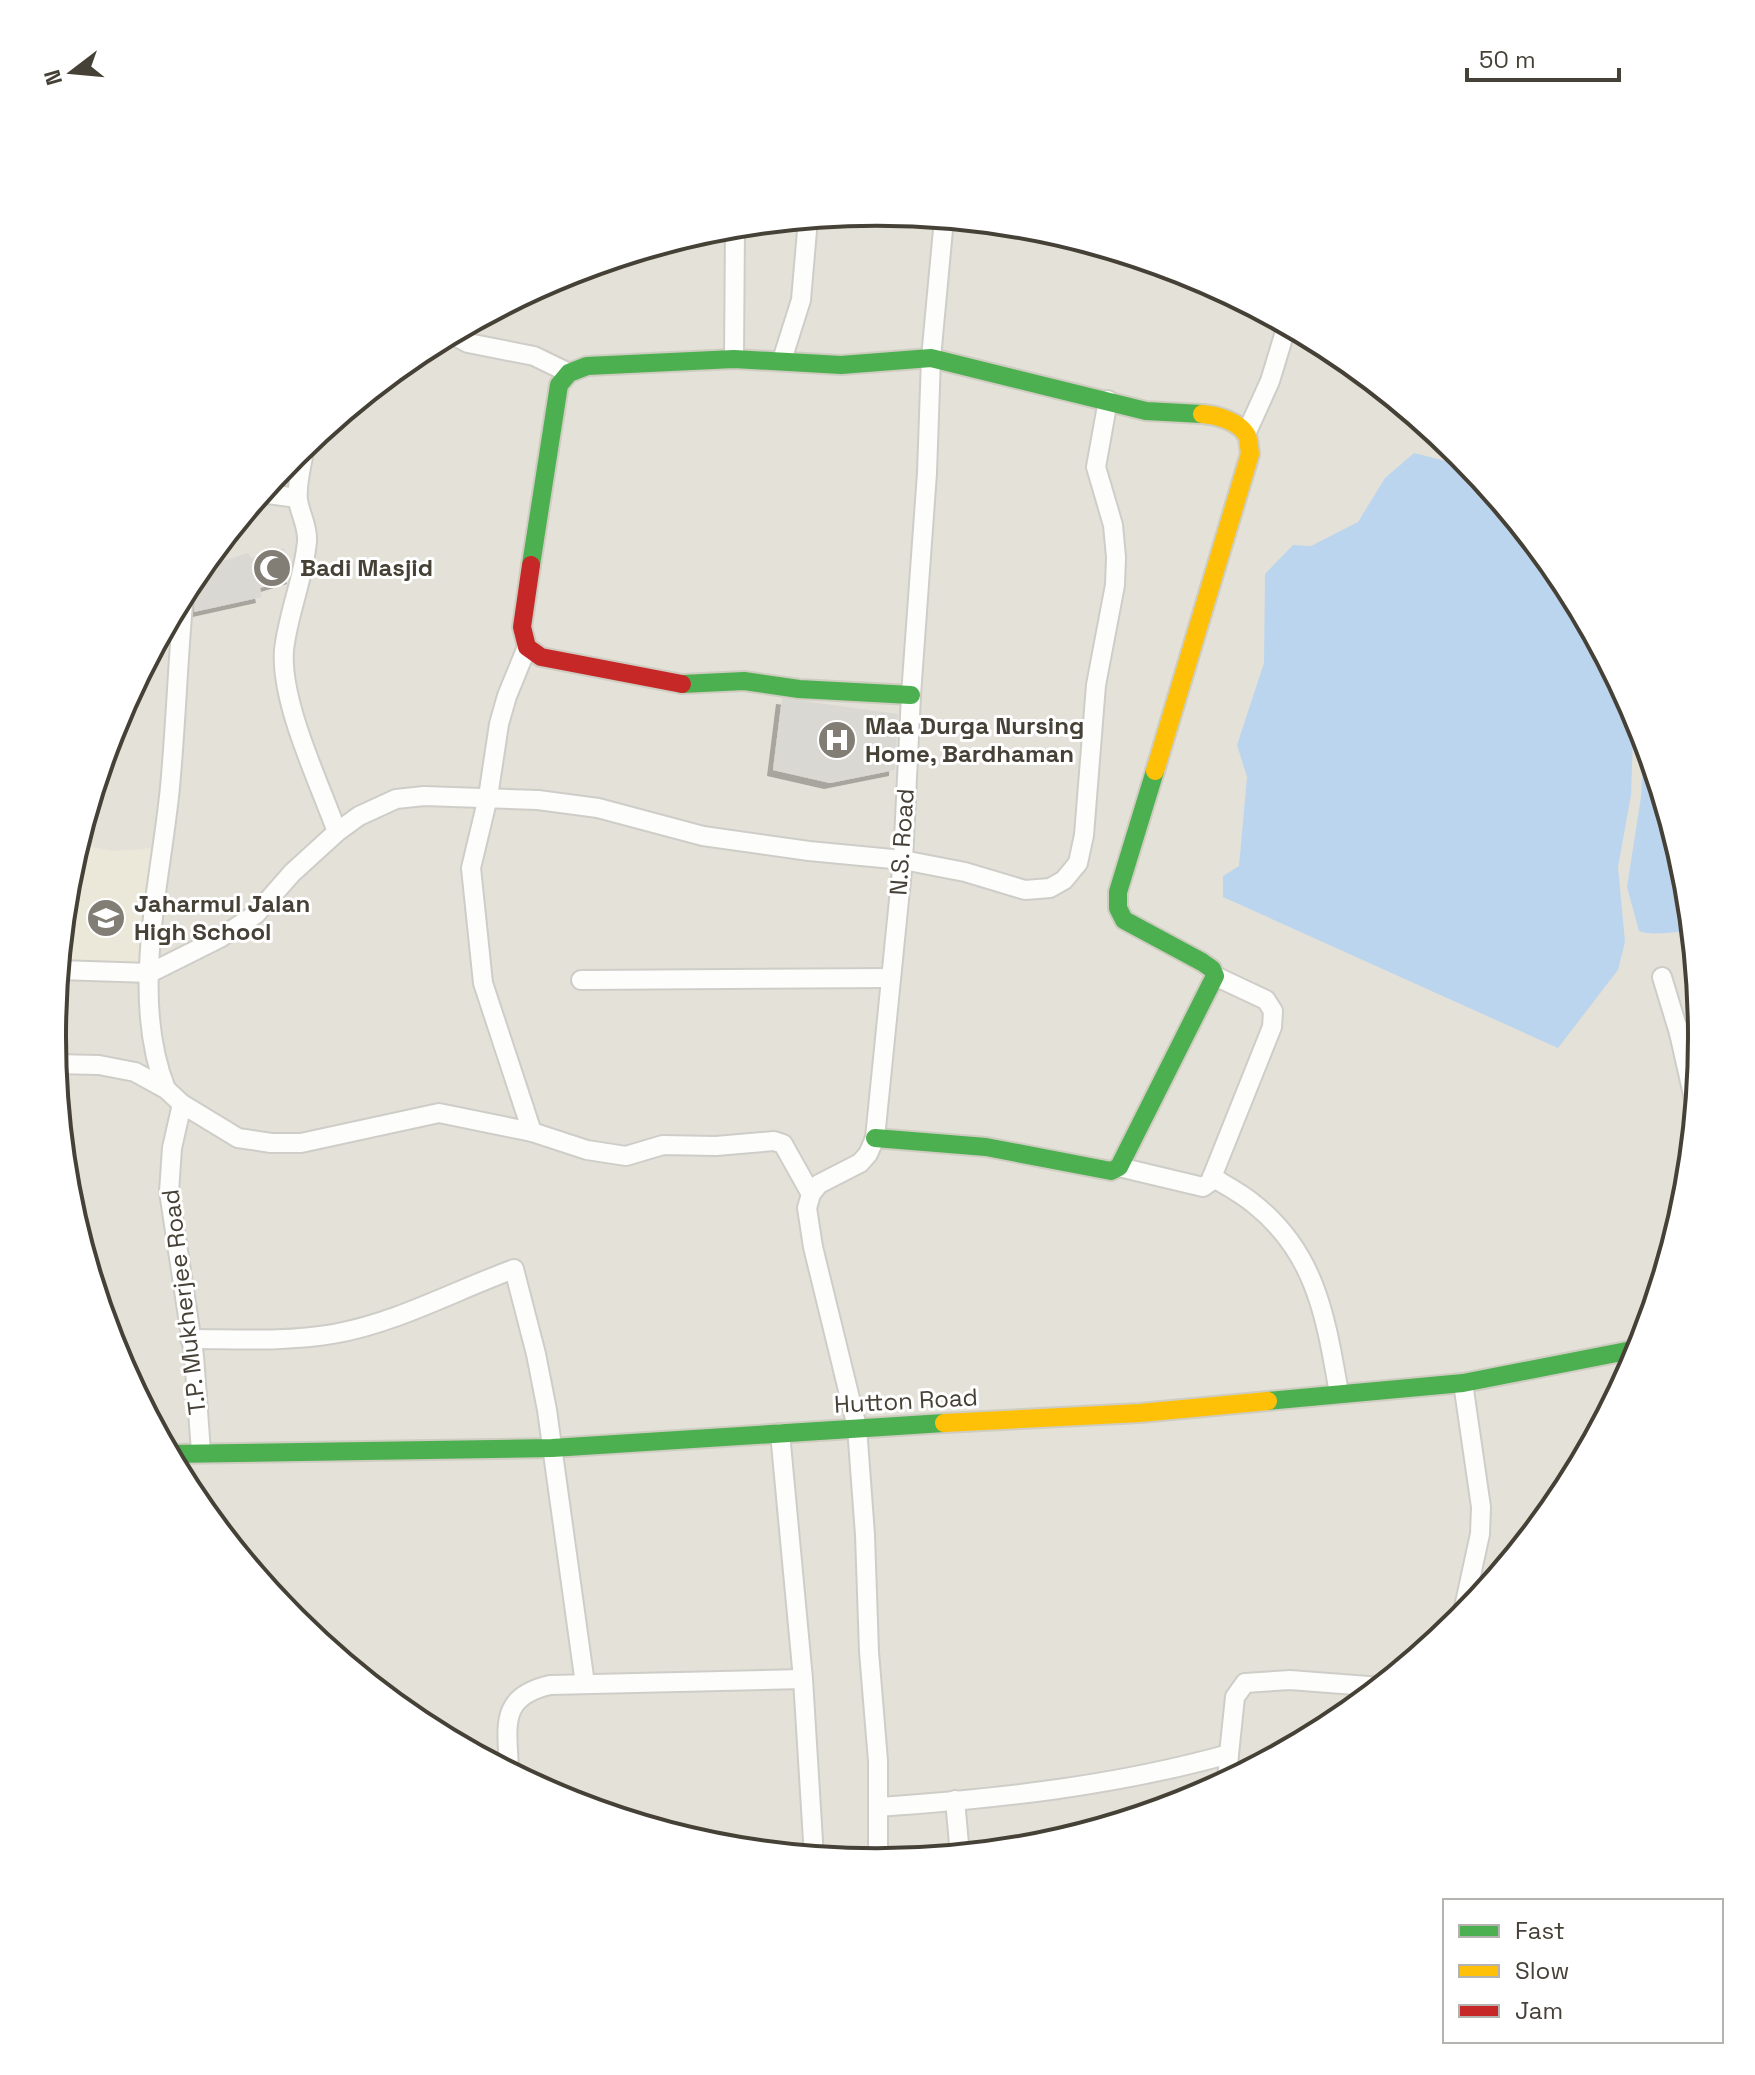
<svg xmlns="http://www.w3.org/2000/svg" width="1755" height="2075" font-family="'Space Grotesk',sans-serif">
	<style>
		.residential { fill: #e4e1d8 }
		.education { fill: #ebe8da }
		.water { fill: #bcd5ee }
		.building { fill: #dad8d3; filter: url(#shadow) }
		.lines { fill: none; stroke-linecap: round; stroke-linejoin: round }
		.street-casing { stroke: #cecdc8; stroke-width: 22 }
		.fast-casing { stroke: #cfcdc1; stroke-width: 22 }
		.slow-casing { stroke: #cfcdc1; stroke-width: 22 }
		.jam-casing { stroke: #cfcdc1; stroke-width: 22 }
		.street { stroke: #fdfdfc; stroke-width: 18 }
		.fast { stroke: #4caf50; stroke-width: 18 }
		.slow { stroke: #ffc107; stroke-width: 18 }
		.jam { stroke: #c62828; stroke-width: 18 }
		.labels { text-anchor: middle; stroke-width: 6; stroke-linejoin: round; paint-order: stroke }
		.poi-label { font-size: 24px; font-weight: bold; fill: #464136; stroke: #fff; text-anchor: start }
		.street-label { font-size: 24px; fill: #464136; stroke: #fff }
		.rim { fill: none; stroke: #464136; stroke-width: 4 }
	</style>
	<defs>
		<filter id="shadow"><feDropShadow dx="-6" dy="6" stdDeviation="0" flood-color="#0004"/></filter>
	</defs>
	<rect width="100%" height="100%" fill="#f0efea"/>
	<circle class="residential" cx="877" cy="1038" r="823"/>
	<polygon class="education" points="78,844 113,851 153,848 145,965 60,961 68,876"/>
	<g class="water">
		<polygon points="1414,453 1473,468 1564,579 1634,710 1631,795 1618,867 1625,942 1618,970 1558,1048 1223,897 1223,876 1239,866 1247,777 1237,745 1264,663 1265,574 1293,545 1311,546 1358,522 1385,478"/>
		<path d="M1645 736 1687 877 1693 932C1672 930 1656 937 1639 931L1627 887 1641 797Z"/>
	</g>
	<g class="building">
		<polygon points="284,548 293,578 260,588 262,597 194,612 195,574 199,569 248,553 251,558"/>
		<polygon points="782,698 898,714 895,770 830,783 773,770"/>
	</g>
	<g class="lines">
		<defs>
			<g id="street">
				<polyline points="451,334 468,343 534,356 569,373"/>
				<polyline points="734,359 735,226"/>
				<polyline points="782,360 801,300 808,219"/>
				<polyline points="1246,434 1270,381 1287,325"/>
				<path d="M305 445C303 461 296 483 298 500 300 514 308 526 307 541 304 578 288 613 284 650 280 702 319 782 337 832"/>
				<polyline points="261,493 297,498"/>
				<polyline points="527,647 507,696 499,724 488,797 471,868 483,983 532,1132"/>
				<polyline points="59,970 150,973 220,938 256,914 292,873 337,832 359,816 396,799 424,796 538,800 598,808 703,836 809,851 903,860 965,872 1025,890 1050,888 1064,880 1078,863 1084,835 1096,685 1115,585 1116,557 1113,525 1096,467 1108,400"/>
				<polyline points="1662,977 1679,1033 1696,1108"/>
				<polyline points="581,980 891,978"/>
				<polyline points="1679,1033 1702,1028"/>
				<polyline points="55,1064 99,1065 135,1072 166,1089 182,1104 238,1138 271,1143 301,1143 439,1113 532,1132 587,1150 626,1156 663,1145 716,1146 774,1141 783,1144 811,1194"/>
				<path d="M166 1089C129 997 161 882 170 787 176 722 178 657 184 592"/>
				<polyline points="182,1104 172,1148 169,1192 194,1356 201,1452"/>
				<polyline points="1119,1167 1203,1187 1210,1182 1272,1027 1273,1011 1266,1000 1215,976"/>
				<path d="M1212 1177C1225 1185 1241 1193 1254 1204 1317 1254 1326 1320 1339 1393"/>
				<path d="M190 1339C238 1339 286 1342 333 1334 396 1323 454 1291 514 1269L536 1354 547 1410 585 1684"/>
				<polyline points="780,1433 803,1679 814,1857"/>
				<polyline points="1461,1621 1480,1534 1481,1507 1463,1383"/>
				<path d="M509 1772C508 1728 497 1697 550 1685L803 1679"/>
				<polyline points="1227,1782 1229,1754"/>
				<polyline points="955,1800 960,1855"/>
				<path d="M878 1807C995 1799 1115 1786 1229 1754L1235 1697 1245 1683 1290 1680 1381 1687"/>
				<polyline points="878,1863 878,1761 869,1652 865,1535 857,1427 813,1247 807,1208 811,1194 819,1184 860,1163 868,1154 875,1138 903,860 911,695 927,473 931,358 944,219"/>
			</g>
			<g id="fast">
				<polyline points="531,565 559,385 569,373 587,366 734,359 841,365 931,358 1146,411 1202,414"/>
				<polyline points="682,684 744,681 799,689 911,695"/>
				<polyline points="875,1138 986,1147 1111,1171 1119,1167 1215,976 1212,969 1202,962 1124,920 1118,908 1118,892 1155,771"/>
				<polyline points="1268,1401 1463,1383 1642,1348"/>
				<polyline points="169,1454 552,1448 944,1423"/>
			</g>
			<g id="slow">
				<path d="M1155 771 1250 454C1249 448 1249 438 1246 434 1238 421 1216 415 1202 414"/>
				<polyline points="944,1423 1140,1413 1268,1401"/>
			</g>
			<polyline id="jam" points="531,565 522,627 527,647 541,657 682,684"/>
		</defs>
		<use href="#street" class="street-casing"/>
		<use href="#fast" class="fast-casing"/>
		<use href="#slow" class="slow-casing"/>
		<use href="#jam" class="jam-casing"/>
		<use href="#street" class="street"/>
		<use href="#fast" class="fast"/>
		<use href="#slow" class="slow"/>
		<use href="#jam" class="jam"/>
	</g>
	<defs>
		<symbol id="mosque-disc" viewBox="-11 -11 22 22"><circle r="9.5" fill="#827e75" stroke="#fff"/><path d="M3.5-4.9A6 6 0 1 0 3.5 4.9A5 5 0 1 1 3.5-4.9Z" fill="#fff"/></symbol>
		<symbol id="hospital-disc" viewBox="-11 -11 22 22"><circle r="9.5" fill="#827e75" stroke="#fff"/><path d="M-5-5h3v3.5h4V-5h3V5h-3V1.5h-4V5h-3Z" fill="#fff"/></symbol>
		<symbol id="school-disc" viewBox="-11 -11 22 22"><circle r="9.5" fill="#827e75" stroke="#fff"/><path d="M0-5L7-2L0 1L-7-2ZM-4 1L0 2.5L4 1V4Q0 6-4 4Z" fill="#fff"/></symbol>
	</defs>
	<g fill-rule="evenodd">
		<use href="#mosque-disc" x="250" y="546" width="44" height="44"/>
		<use href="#hospital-disc" x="815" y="718" width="44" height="44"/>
		<use href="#school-disc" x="84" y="896" width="44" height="44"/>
	</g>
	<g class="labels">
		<g class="poi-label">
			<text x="300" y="576">Badi Masjid</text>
			<text x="865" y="734">Maa Durga Nursing<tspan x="865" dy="28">Home, Bardhaman</tspan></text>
			<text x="134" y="912">Jaharmul Jalan<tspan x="134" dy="28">High School</tspan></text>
		</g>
		<g class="street-label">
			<text transform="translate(902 842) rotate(-86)" y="8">N.S. Road</text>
			<text transform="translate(184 1302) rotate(-97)" y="8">T.P. Mukherjee Road</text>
			<text transform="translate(906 1401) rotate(-3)" y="8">Hutton Road</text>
		</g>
	</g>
	<path d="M0 0H1755V2075H0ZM66 1037a811 811 0 1 1 1622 0a811 811 0 1 1-1622 0Z" fill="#fff" fill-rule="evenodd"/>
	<path class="rim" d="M66 1037a811 811 0 1 1 1622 0a811 811 0 1 1-1622 0Z"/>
	<rect x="1443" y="1899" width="280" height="144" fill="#ffffff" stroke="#b5b3af" stroke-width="2"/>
	<rect x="1459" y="1925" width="40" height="12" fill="#4caf50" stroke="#b5b3af" stroke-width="2"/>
	<text x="1515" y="1939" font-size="24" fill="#464136">Fast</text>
	<rect x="1459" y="1965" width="40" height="12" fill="#ffc107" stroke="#b5b3af" stroke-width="2"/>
	<text x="1515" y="1979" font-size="24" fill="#464136">Slow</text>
	<rect x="1459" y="2005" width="40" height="12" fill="#c62828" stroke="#b5b3af" stroke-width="2"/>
	<text x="1515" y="2019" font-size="24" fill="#464136">Jam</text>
	<g transform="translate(72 72) rotate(254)" stroke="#ffffff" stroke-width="6" paint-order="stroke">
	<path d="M0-6L14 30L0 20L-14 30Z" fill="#464136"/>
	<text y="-12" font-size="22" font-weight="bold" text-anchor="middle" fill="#464136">N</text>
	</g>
	<path d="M1467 68v12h152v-12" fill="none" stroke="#464136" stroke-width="4"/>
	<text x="1479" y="68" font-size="24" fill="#464136" stroke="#ffffff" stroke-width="6" paint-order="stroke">50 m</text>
</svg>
